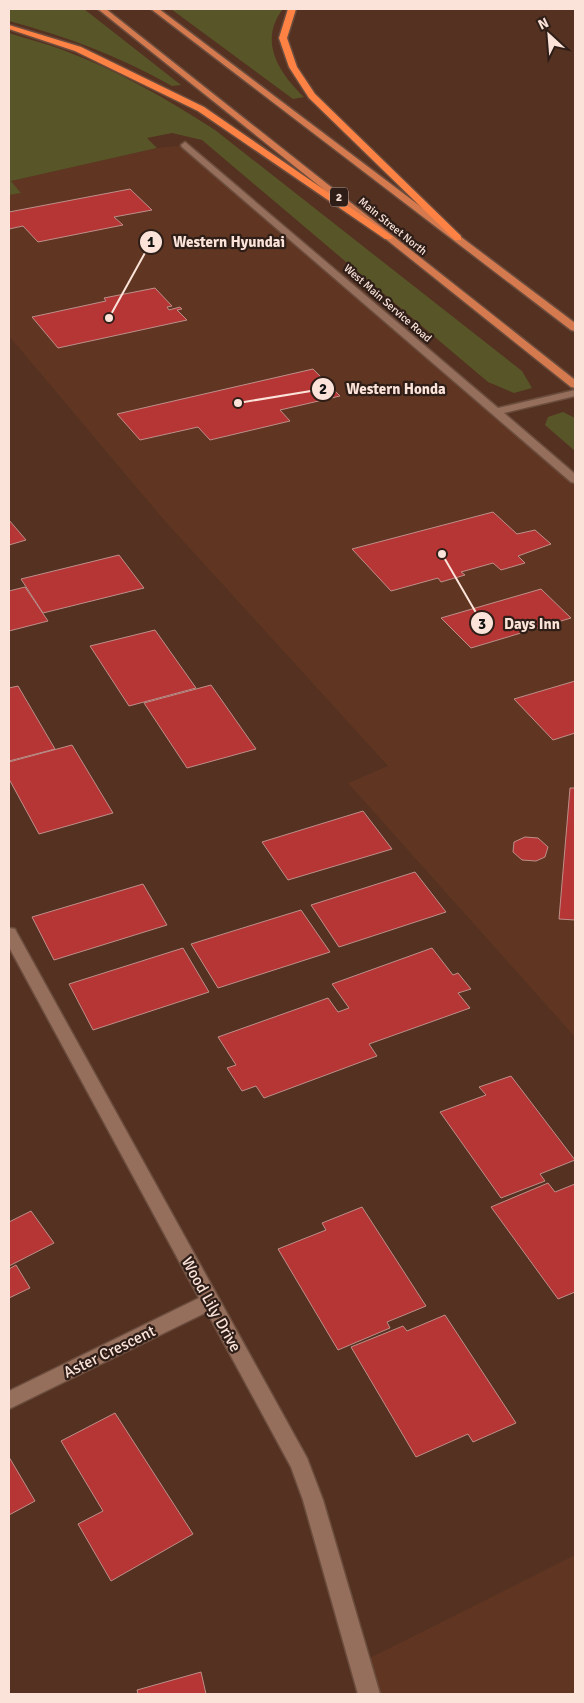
<svg xmlns="http://www.w3.org/2000/svg" width="584" height="1703" font-family="Signika,sans-serif">
	<style>
		.built { fill: #603622 }
		.green { fill: #585528 }
		.building { fill: #b63535; stroke: #be8f8a }
		.lines { fill: none; stroke-linecap: round; stroke-linejoin: round }
		.minor-casing { stroke: #6b4d3e; stroke-width: 3 }
		.major-casing { stroke: #6b4d3e; stroke-width: 3 }
		.highway-casing { stroke: #6b4d3e; stroke-width: 3 }
		.minor { fill: #966e5c; fill-rule: evenodd }
		.major { fill: #d57a4e; fill-rule: evenodd }
		.highway { fill: #ff8245; fill-rule: evenodd }
		.labels { text-anchor: middle; stroke-width: 4.5; stroke-linejoin: round; paint-order: stroke }
		.far-street-label { font-size: 11px; fill: #fbe3d9; stroke: #2e1e17 }
		.shield { fill: #2e1e17; stroke: #bea89f; stroke-width: 1 }
		.shield-label { font-size: 12px; font-weight: bold; fill: #fbe3d9 }
		.near-street-label { font-size: 16px; fill: #fbe3d9; stroke: #2e1e17 }
		.leader { fill: none; stroke: #fbe3d9; stroke-width: 2 }
		.callout-dot { fill: #fbe3d9; stroke: #2e1e17; stroke-width: 2 }
		.mark-label { font-size: 15px; text-anchor: middle; font-weight: bold; fill: #111 }
		.callout-label { font-size: 15px; text-anchor: middle; font-weight: bold; fill: #fbe3d9; stroke: #2e1e17; stroke-width: 4.5; stroke-linejoin: round; paint-order: stroke }
	</style>
	<rect width="100%" height="100%" fill="#543121"/>
	<g class="built">
		<polygon points="185,145 575,481 575,1037 348,783 388,766 164,520 9,336 9,195 21,193 11,181 157,148"/>
		<polygon points="575,1555 575,1694 368,1694 360,1663"/>
	</g>
	<g class="green">
		<path d="M9 9H84L181 85 172 86C121 57 66 36 9 21Z"/>
		<path d="M171 9H283C258 41 279 73 304 97L293 99Z"/>
		<path d="M9 33C27 39 45 43 63 50 117 70 167 99 215 130L522 371 532 388 514 393 488 382 202 140 172 133 147 138 157 148 11 181 21 193 9 195Z"/>
		<polygon points="563,412 575,418 575,451 545,425 548,417"/>
	</g>
	<g class="building">
		<polygon points="130,189 152,210 114,217 123,225 38,242 23,226 9,229 9,212"/>
		<polygon points="155,288 172,306 167,307 169,310 180,307 182,309 177,310 187,320 58,348 32,317 106,301 104,298"/>
		<polygon points="313,369 340,396 280,410 290,421 210,440 198,427 140,440 117,414"/>
		<polygon points="493,512 517,534 535,530 551,544 518,556 525,563 501,570 493,563 461,572 465,575 441,582 438,578 391,591 352,549"/>
		<polygon points="9,520 26,540 9,545"/>
		<polygon points="119,555 144,588 43,613 21,579"/>
		<polygon points="25,587 48,621 9,631 9,591"/>
		<polygon points="541,589 571,618 471,648 441,618"/>
		<polygon points="155,630 196,688 129,706 90,646"/>
		<polygon points="575,681 575,733 553,740 514,699"/>
		<polygon points="211,685 256,749 187,768 144,703"/>
		<polygon points="18,686 55,749 9,761 9,688"/>
		<polygon points="72,745 113,813 39,834 9,779 9,762"/>
		<polygon points="570,788 575,788 575,920 559,919"/>
		<polygon points="363,811 392,849 288,880 262,842"/>
		<polygon points="525,837 538,838 548,847 545,857 536,861 522,860 513,852 514,842"/>
		<polygon points="415,872 446,912 339,947 311,905"/>
		<polygon points="143,884 167,925 54,960 32,917"/>
		<polygon points="301,910 330,952 218,988 191,944"/>
		<polygon points="183,948 209,992 93,1030 69,984"/>
		<polygon points="432,948 453,975 458,973 471,989 458,993 470,1008 369,1044 377,1056 264,1098 256,1086 242,1091 227,1068 236,1065 218,1037 328,998 338,1012 349,1008 332,984"/>
		<polygon points="511,1076 575,1160 540,1174 545,1181 501,1198 440,1112 486,1095 479,1087"/>
		<polygon points="548,1183 555,1192 575,1184 575,1292 558,1299 491,1207"/>
		<polygon points="362,1207 426,1306 387,1322 390,1328 338,1350 278,1249 326,1230 322,1223"/>
		<polygon points="31,1211 54,1243 9,1266 9,1222"/>
		<polygon points="16,1265 30,1288 9,1298 9,1269"/>
		<polygon points="445,1315 516,1423 473,1442 468,1434 416,1457 351,1347 403,1326 407,1331"/>
		<polygon points="115,1413 193,1534 111,1581 78,1524 103,1511 61,1441"/>
		<polygon points="9,1457 35,1501 9,1515"/>
		<polygon points="201,1672 206,1694 138,1694 137,1690"/>
	</g>
	<g class="lines">
		<defs>
			<g id="minor">
				<polygon points="185,142 498,408 575,390 575,396 504,413 575,474 575,483 571,482 182,147 181,145"/>
				<polygon points="9,928 15,929 17,933 307,1458 323,1500 380,1694 358,1694 303,1500 291,1467 207,1312 9,1409 9,1391 199,1298 9,947"/>
			</g>
			<g id="major">
				<polygon points="98,9 106,9 575,380 575,388 571,387"/>
				<polygon points="151,9 159,9 575,323 575,331 571,330"/>
			</g>
			<g id="highway">
				<polygon points="288,9 296,9 287,38 297,67 315,94 461,236 461,240 455,240 309,98 289,67 279,38"/>
				<polygon points="9,25 81,47 204,107 393,237 391,239 385,239 198,111 75,51 9,29"/>
			</g>
		</defs>
		<use href="#minor" class="minor-casing"/>
		<use href="#major" class="major-casing"/>
		<use href="#highway" class="highway-casing"/>
		<use href="#minor" class="minor"/>
		<use href="#major" class="major"/>
		<use href="#highway" class="highway"/>
	</g>
	<g class="labels">
		<g class="far-street-label">
			<text transform="translate(393 226) rotate(39)" y="4">Main Street North</text>
			<text transform="translate(388 303) rotate(41)" y="4">West Main Service Road</text>
		</g>
		<rect class="shield" x="330" y="187.5" width="18" height="19" rx="4"/>
		<g class="shield-label">
			<text x="339" y="201">2</text>
		</g>
		<g class="near-street-label">
			<text transform="translate(212 1304) rotate(61)" y="6">Wood Lily Drive</text>
			<text transform="translate(109 1351) rotate(-26)" y="6">Aster Crescent</text>
		</g>
	</g>
	<path class="leader" d="M109 318L151 242M238 403L323 389M442 554L482 623"/>
	<g class="callout-dot">
		<circle cx="109" cy="318" r="5"/>
		<circle cx="238" cy="403" r="5"/>
		<circle cx="442" cy="554" r="5"/>
		<circle cx="151" cy="242" r="12"/>
		<circle cx="323" cy="389" r="12"/>
		<circle cx="482" cy="623" r="12"/>
	</g>
	<g class="mark-label">
		<text x="151" y="247">1</text>
		<text x="323" y="394">2</text>
		<text x="482" y="629">3</text>
	</g>
	<g class="callout-label">
		<text x="229" y="247">Western Hyundai</text>
		<text x="396" y="394">Western Honda</text>
		<text x="532" y="629">Days Inn</text>
	</g>
	<rect width="584" height="1703" fill="none" stroke="#fbe3d9" stroke-width="20"/>
	<g transform="translate(549 35) rotate(334)" stroke="#2e1e17" stroke-width="4" paint-order="stroke">
	<path d="M0-4L9 19L0 12L-9 19Z" fill="#fbe3d9"/>
	<text y="-8" font-size="14" font-weight="bold" text-anchor="middle" fill="#fbe3d9">N</text>
	</g>
</svg>
